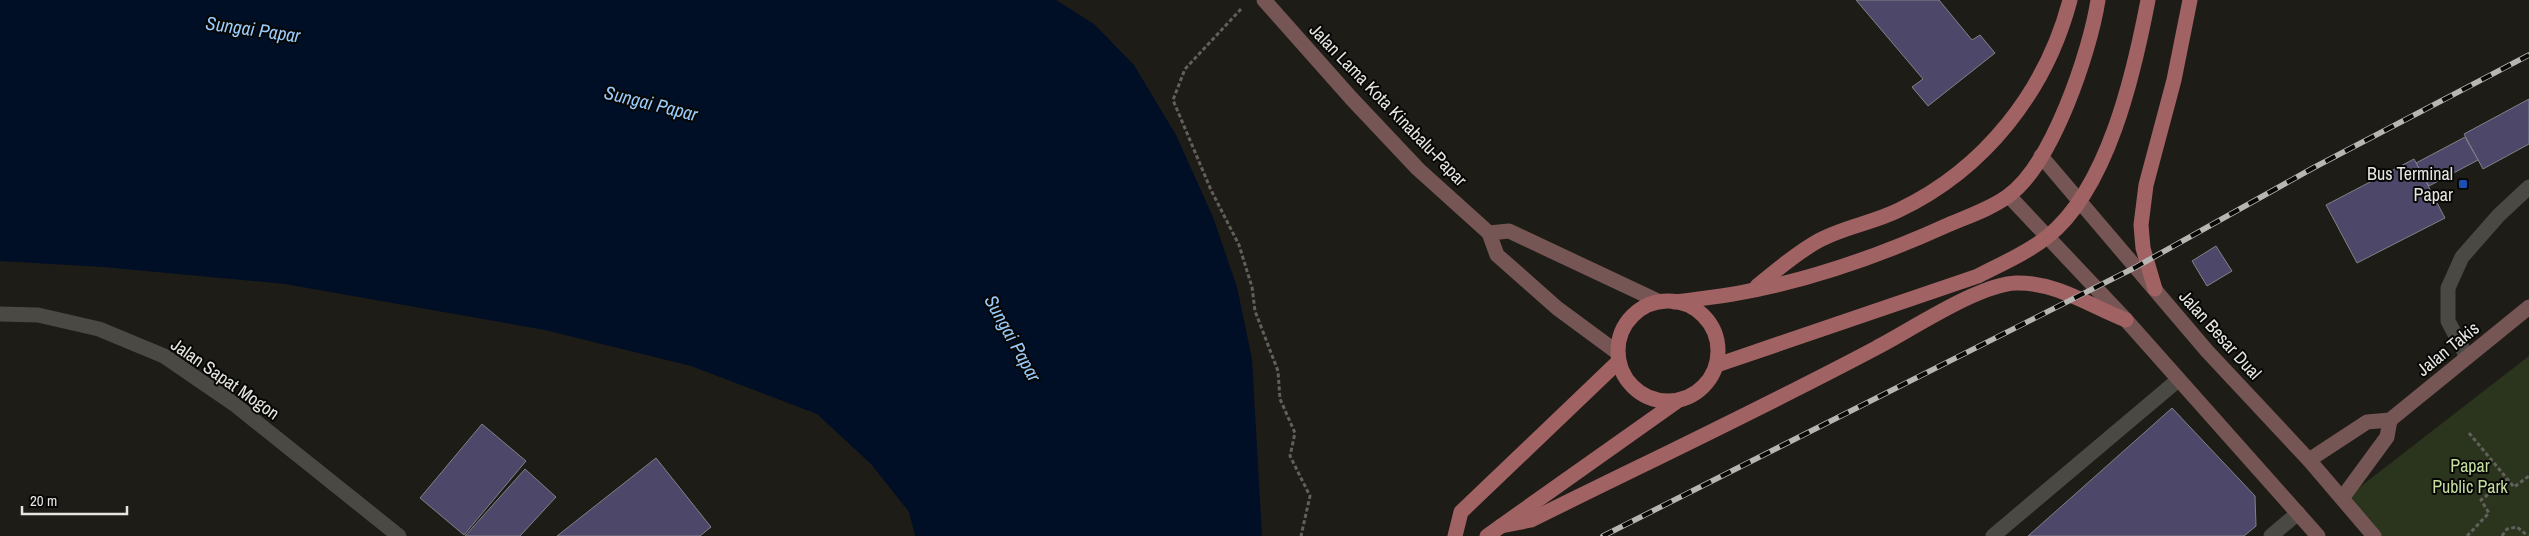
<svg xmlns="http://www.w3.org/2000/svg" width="2529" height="536" font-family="'Archivo Narrow',sans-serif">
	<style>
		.green { fill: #2b341d }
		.water { fill: #000f25 }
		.building { fill: #4d486a; stroke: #818187 }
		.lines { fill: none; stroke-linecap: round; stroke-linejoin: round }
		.path { stroke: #61605b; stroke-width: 3; stroke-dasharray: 4 2.5; stroke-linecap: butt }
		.service { stroke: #4b4944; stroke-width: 15 }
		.minor { stroke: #4b4944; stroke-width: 15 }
		.tertiary { stroke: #4b4944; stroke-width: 15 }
		.secondary { stroke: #765654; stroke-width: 15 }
		.primary { stroke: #a16263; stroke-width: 15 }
		.rail-casing { stroke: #b7b6b2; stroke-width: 5.5 }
		.rail { stroke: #070705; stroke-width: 4; stroke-dasharray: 11; stroke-linecap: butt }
		.transit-dot { fill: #1a4fb4; stroke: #070705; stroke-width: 2 }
		.labels { text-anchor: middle; stroke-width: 4; stroke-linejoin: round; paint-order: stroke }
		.street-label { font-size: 18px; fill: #e6e5e2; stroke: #070705 }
		.poi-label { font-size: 18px; fill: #e6e5e2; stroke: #070705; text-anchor: end }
		.park-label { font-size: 18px; fill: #c5dea0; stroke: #070705 }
		.water-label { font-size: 19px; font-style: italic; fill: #9acbfc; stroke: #070705 }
	</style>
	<rect width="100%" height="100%" fill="#1e1c17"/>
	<polygon class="green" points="2529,356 2529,536 2382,536 2347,497"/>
	<polygon class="water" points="0,0 1056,0 1094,24 1134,65 1176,135 1213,217 1237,287 1252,359 1262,536 915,536 909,512 871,464 817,414 691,366 545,330 285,284 103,267 0,261"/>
	<g class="building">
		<polygon points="1856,0 1939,0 1972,40 1980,35 1995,53 1928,106 1912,87 1923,79"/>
		<polygon points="2529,99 2529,144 2483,169 2464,134"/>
		<polygon points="2465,137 2478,160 2429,186 2416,163"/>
		<polygon points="2414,159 2445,218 2357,263 2326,205"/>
		<polygon points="2216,246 2232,271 2207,286 2192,261"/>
		<polygon points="2172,408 2255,496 2256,526 2244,536 2028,536"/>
		<polygon points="482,424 526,461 464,535 420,498"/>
		<polygon points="656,458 711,527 700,536 557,536"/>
		<polygon points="525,469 556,497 520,536 465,536"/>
	</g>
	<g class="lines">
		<g class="path">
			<polyline points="1241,9 1185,69 1173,100 1211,190 1239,245 1252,287 1255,311 1278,371 1280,399 1295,433 1290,456 1310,496 1301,536"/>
			<polyline points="2469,433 2514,487 2529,476"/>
			<polyline points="2467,536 2489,513 2481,500 2508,479"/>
			<polyline points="2502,536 2507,529 2517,527 2528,536"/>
		</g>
		<g class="service">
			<polyline points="2467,357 2448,321 2448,288 2462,257 2499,215 2529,187"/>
			<polyline points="1993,536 2178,380"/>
		</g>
		<polyline class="minor" points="2271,536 2298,513"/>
		<polyline class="tertiary" points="0,314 38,315 99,329 164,356 234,404 399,536"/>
		<g class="secondary">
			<polyline points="1264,0 1351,98 1418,169 1489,233 1497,255 1557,308 1618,353"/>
			<polyline points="2041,156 2207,351 2309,460 2374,536"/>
			<polyline points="2009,196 2126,320 2318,536"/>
			<polyline points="1489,233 1509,231 1660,302"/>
			<polyline points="2309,460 2367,422 2390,420 2529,307"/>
			<polyline points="2343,497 2387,437 2390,420"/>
		</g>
		<g class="primary">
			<path d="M1757 286C1777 270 1796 253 1818 241 1843 227 1873 223 1899 210 1985 169 2046 91 2070 0"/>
			<polyline points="2155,289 2143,248 2141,225 2146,185 2174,80 2190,0"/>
			<circle cx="1668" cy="351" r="50"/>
			<path d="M1675 302C1696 299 1718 297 1739 293 1811 280 1884 254 1950 224 1969 216 1992 208 2008 196 2052 165 2090 52 2098 0"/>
			<path d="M1717 365 1978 276C2001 264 2027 253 2047 237 2108 189 2134 73 2148 0"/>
			<path d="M1501 526 1531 520C1646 463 1763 408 1876 348 1911 330 1979 284 2016 283 2056 282 2090 306 2126 320"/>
			<polyline points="1455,536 1461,512 1619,361"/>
			<polyline points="1487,536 1679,400"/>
		</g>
		<defs>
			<polyline id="rail" points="1603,536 2136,267 2313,168 2529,55"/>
		</defs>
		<use href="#rail" class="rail-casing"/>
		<use href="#rail" class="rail"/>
	</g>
	<rect class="transit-dot" x="2458" y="179" width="10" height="10" rx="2.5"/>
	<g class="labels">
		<g class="street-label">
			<text transform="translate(1388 105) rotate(46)" y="6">Jalan Lama Kota Kinabalu-Papar</text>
			<text transform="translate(2220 335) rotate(48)" y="6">Jalan Besar Dual</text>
			<text transform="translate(2448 349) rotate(-39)" y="6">Jalan Takis</text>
			<text transform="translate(225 379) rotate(35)" y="6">Jalan Sapat Mogon</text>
		</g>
		<g class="poi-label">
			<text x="2453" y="180">Bus Terminal<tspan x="2453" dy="21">Papar</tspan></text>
		</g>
		<g class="park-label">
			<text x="2470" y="472">Papar<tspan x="2470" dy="21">Public Park</tspan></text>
		</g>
		<g class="water-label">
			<text transform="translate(253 29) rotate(8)" y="7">Sungai Papar</text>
			<text transform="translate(651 103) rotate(14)" y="7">Sungai Papar</text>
			<text transform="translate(1013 338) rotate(61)" y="7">Sungai Papar</text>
		</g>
	</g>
	<path d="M22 506v8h105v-8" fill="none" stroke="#e6e5e2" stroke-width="2.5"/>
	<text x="30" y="506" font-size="15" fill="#e6e5e2" stroke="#070705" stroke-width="4" paint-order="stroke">20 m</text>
</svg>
